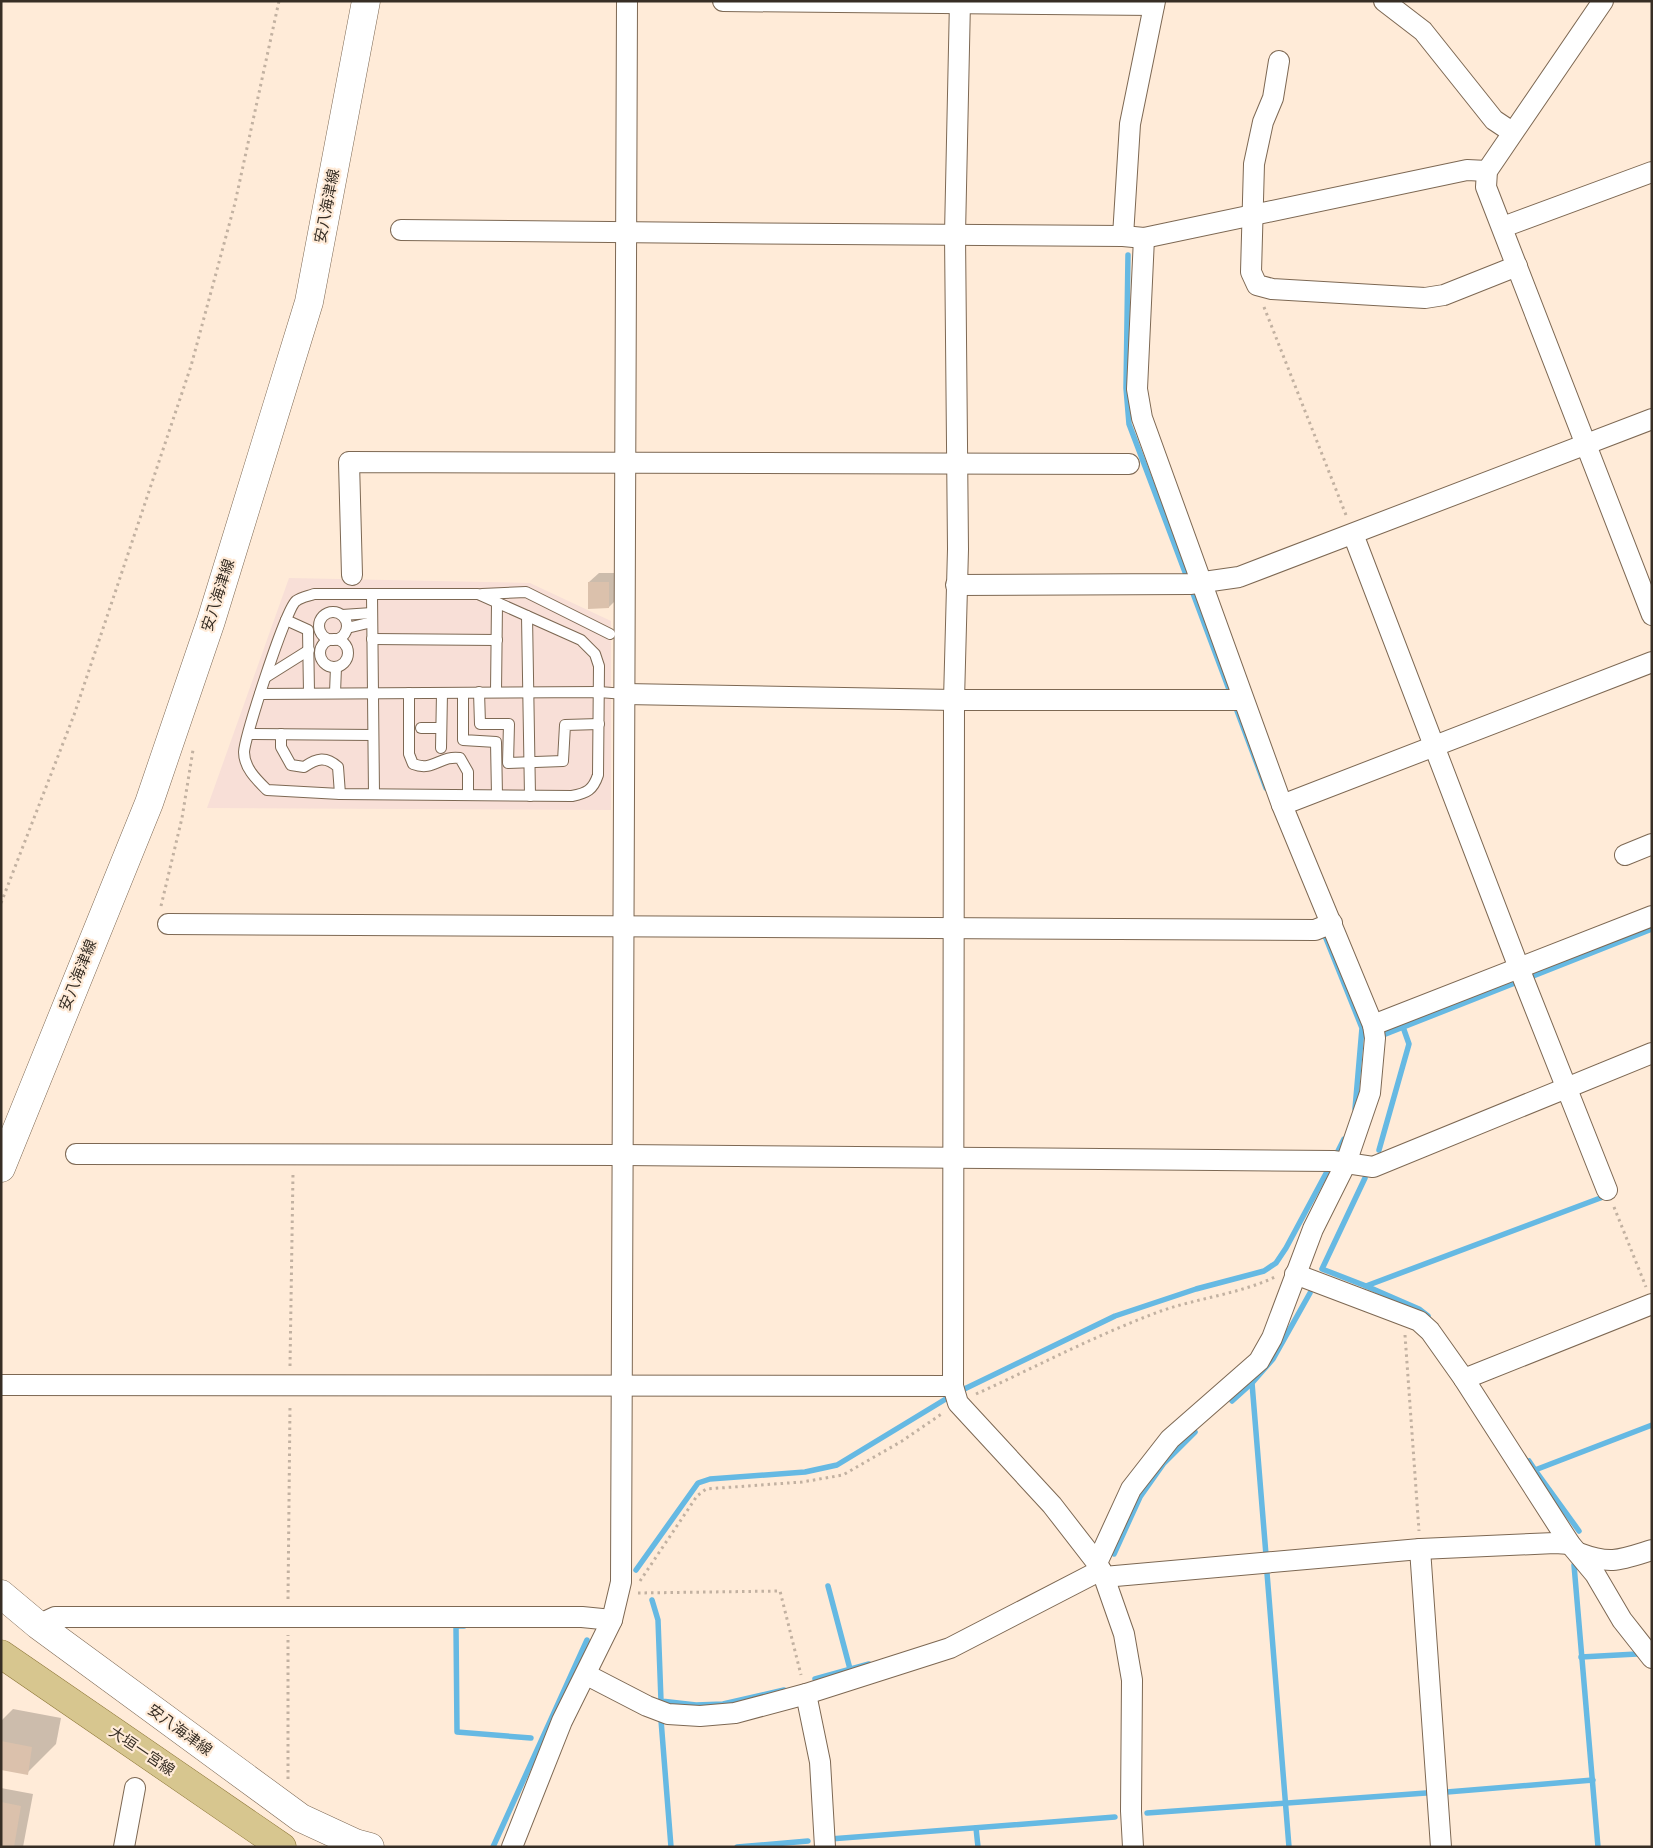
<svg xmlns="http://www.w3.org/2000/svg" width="1653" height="1848" font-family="Roboto,'Noto Sans JP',sans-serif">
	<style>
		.commercial { fill: #f8dfd7 }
		.shadow { fill: #0003 }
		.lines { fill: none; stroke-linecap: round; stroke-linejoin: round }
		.stream { stroke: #66b9e3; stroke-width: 5.5 }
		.building { fill: #dbc1ac }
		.service-casing { stroke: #7d6853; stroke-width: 12 }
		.minor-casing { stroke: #7d6853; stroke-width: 22 }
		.secondary-casing { stroke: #7d6853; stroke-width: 29 }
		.primary-casing { stroke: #8e783a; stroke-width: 29 }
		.path { stroke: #c2b1a1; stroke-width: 3; stroke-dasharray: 2.5 4; stroke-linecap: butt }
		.service { stroke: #fff; stroke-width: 10 }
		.minor { stroke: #fff; stroke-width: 20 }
		.secondary { stroke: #fff; stroke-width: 28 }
		.primary { stroke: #d7c68f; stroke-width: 28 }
		.labels { text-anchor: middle; stroke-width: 4.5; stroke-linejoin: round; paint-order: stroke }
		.street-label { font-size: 15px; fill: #372e25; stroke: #ffebd8 }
	</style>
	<rect width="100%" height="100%" fill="#ffebd8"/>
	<polygon class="commercial" points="289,578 530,583 611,621 611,810 207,808"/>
	<g class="shadow">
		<polygon points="599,573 618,573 618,598 609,607 589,582"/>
		<polygon points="13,1709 61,1718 56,1744 27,1773 1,1769 1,1721"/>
		<polygon points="1,1788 33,1794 23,1847 1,1847"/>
	</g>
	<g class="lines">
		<g class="stream">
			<polyline points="1128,255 1126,388 1129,424 1188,580"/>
			<polyline points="1191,588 1266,788"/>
			<polyline points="1323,931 1362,1028 1355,1109"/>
			<polyline points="1378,1037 1652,929"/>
			<polyline points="1379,1150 1409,1044 1403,1027"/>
			<polyline points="1335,1157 1344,1139"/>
			<polyline points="1365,1178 1322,1269 1366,1286"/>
			<polyline points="1428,1316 1419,1309 1366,1286 1603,1197"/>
			<polyline points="1232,1401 1252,1383"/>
			<polyline points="1529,1461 1535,1470 1652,1425"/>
			<polyline points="1535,1470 1579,1531"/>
			<polyline points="1114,1554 1140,1497 1164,1463 1195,1432"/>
			<polyline points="1266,1555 1252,1383 1273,1359 1310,1293"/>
			<polyline points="1574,1565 1598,1847"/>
			<polyline points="636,1570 698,1483 710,1479 805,1472 837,1465 954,1394 1115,1316 1196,1289 1264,1271 1276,1263 1286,1248 1330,1166"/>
			<polyline points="1267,1573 1289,1847"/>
			<polyline points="828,1586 850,1669"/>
			<polyline points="652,1600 658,1620 661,1701 696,1705 723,1704 784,1690"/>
			<polyline points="464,1626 456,1626 457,1732 531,1738"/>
			<polyline points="1581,1657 1637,1654"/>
			<polyline points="815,1679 869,1664"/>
			<polyline points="661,1720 671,1847"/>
			<polyline points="1447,1792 1593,1780"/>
			<polyline points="1147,1813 1426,1793"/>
			<polyline points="976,1828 978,1847"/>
			<polyline points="830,1839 1115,1817"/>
			<polyline points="493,1847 587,1640"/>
			<polyline points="737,1847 808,1841"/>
		</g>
	</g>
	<g class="building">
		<polygon points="588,582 609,582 609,608 588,609"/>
		<polygon points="1,1741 32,1747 28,1775 1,1770"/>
		<polygon points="1,1802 21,1806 14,1847 1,1847"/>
	</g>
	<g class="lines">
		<defs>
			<g id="service">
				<path d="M314 594H478L581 640 595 654 599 666 598 775C593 790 587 793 572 796L340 794 267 790C257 780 244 768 244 752 245 736 286 608 296 601 301 597 309 596 314 594Z"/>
				<polyline points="482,594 526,592 610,634"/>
				<polyline points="372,595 374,794"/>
				<circle cx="333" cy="626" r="14"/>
				<polyline points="342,615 372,613"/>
				<polyline points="527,616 530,796"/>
				<polyline points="286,620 308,630 309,693"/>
				<polyline points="347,628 372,622"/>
				<polyline points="372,639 497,640"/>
				<circle cx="334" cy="653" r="14"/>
				<polyline points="266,677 309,650"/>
				<polyline points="479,692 480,724 509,724 508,763 563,761 565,725 599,724"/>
				<polyline points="496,692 497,603"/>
				<polyline points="335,693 336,667"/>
				<path d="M409 693V754L413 764C434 772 440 755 460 758L468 772V795"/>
				<polyline points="463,693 463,740 496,742 497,795"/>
				<polyline points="260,694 599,692 625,694"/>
				<polyline points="421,728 441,728"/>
				<polyline points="249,734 373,735"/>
				<path d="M281 734V747L291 765 304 767C317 758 326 756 338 767L340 794"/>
				<polyline points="441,748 442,693"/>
			</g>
			<g id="minor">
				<polyline points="723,1 1154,5"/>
				<polyline points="960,1 955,234 958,549 954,700 953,1386 958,1403 1052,1505 1097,1563 1104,1577 1124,1634 1132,1680 1131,1811 1133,1847"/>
				<polyline points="1384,1 1423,31 1494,120 1512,132"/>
				<polyline points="1603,1 1487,171 1486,187 1652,615"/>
				<polyline points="1279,61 1273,98 1263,122 1254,164 1251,272 1257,285 1272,289 1425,298 1444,295 1517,266"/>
				<polyline points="1503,227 1652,172"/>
				<path d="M401 230C642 234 882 233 1123 236L1144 238 1467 170 1487 171"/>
				<polyline points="1123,236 1130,124 1155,1"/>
				<polyline points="1353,534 1519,968 1607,1190"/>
				<polyline points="352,575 349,462 1129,464"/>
				<polyline points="956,585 1190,584 1239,577 1652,419"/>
				<polyline points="625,694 954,700 1243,700"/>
				<polyline points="1282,805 1652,662"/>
				<polyline points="1625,855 1652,844"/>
				<polyline points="168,924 1315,930 1332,923"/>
				<polyline points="1373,1025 1652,916"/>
				<polyline points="76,1154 622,1155 1333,1161 1373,1167 1652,1053"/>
				<polyline points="1295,1274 1419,1321 1430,1331 1464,1379 1652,1304"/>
				<polyline points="1464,1379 1570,1544 1595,1574 1622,1620 1652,1658"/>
				<polyline points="1,1385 953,1386"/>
				<polyline points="1420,1549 1441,1847"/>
				<path d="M1579 1553C1611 1565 1620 1560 1652 1550"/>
				<polyline points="1097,1563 1131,1489 1170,1439 1259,1361 1272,1338 1313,1229 1346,1163 1370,1093 1375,1038 1373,1025 1282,805 1142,418 1137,389 1144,238"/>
				<polyline points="1104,1577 1420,1549 1555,1543 1570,1544"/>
				<polyline points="38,1625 55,1617 582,1617 612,1620"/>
				<polyline points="587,1675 647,1706 668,1714 700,1716 735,1713 806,1694 950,1648 1101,1570"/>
				<polyline points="806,1694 820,1762 825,1847"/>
				<polyline points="124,1847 135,1788"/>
				<polyline points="512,1847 562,1721 612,1620 621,1582 627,1"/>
			</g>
			<g id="secondary">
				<polyline points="1,1168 149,803 211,621 309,302 366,1"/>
				<polyline points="1,1594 38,1625 301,1818 355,1843 370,1847"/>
			</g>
			<polyline id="primary" points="1,1654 282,1847"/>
		</defs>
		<use href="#service" class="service-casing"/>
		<use href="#minor" class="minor-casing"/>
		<use href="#secondary" class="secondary-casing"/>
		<use href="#primary" class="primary-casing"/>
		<g class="path">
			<polyline points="1264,307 1346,515"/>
			<polyline points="1,903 74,715 191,366 235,203 279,1"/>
			<polyline points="161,906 182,818 193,750"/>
			<polyline points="1614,1207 1646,1287"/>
			<polyline points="1405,1335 1419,1531"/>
			<polyline points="290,1366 293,1173"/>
			<path d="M976 1394C1038 1366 1098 1334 1161 1311 1198 1298 1239 1294 1275 1277"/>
			<polyline points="640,1581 697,1496 706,1489 802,1482 843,1475 902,1441 943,1413"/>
			<polyline points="638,1593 780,1591 801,1675"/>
			<polyline points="288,1599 290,1405"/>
			<polyline points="288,1779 288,1635"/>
		</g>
		<use href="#service" class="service"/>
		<use href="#minor" class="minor"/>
		<use href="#secondary" class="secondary"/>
		<use href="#primary" class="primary"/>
	</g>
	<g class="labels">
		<g class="street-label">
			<text transform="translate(327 206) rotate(-79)" y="5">安八海津線</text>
			<text transform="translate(218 595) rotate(-72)" y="5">安八海津線</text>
			<text transform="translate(78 975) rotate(-68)" y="5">安八海津線</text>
			<text transform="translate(180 1730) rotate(36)" y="5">安八海津線</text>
			<text transform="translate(142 1751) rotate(34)" y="5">大垣一宮線</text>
		</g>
	</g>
	<rect width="1653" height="1848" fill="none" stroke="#372e25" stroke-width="5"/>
</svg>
